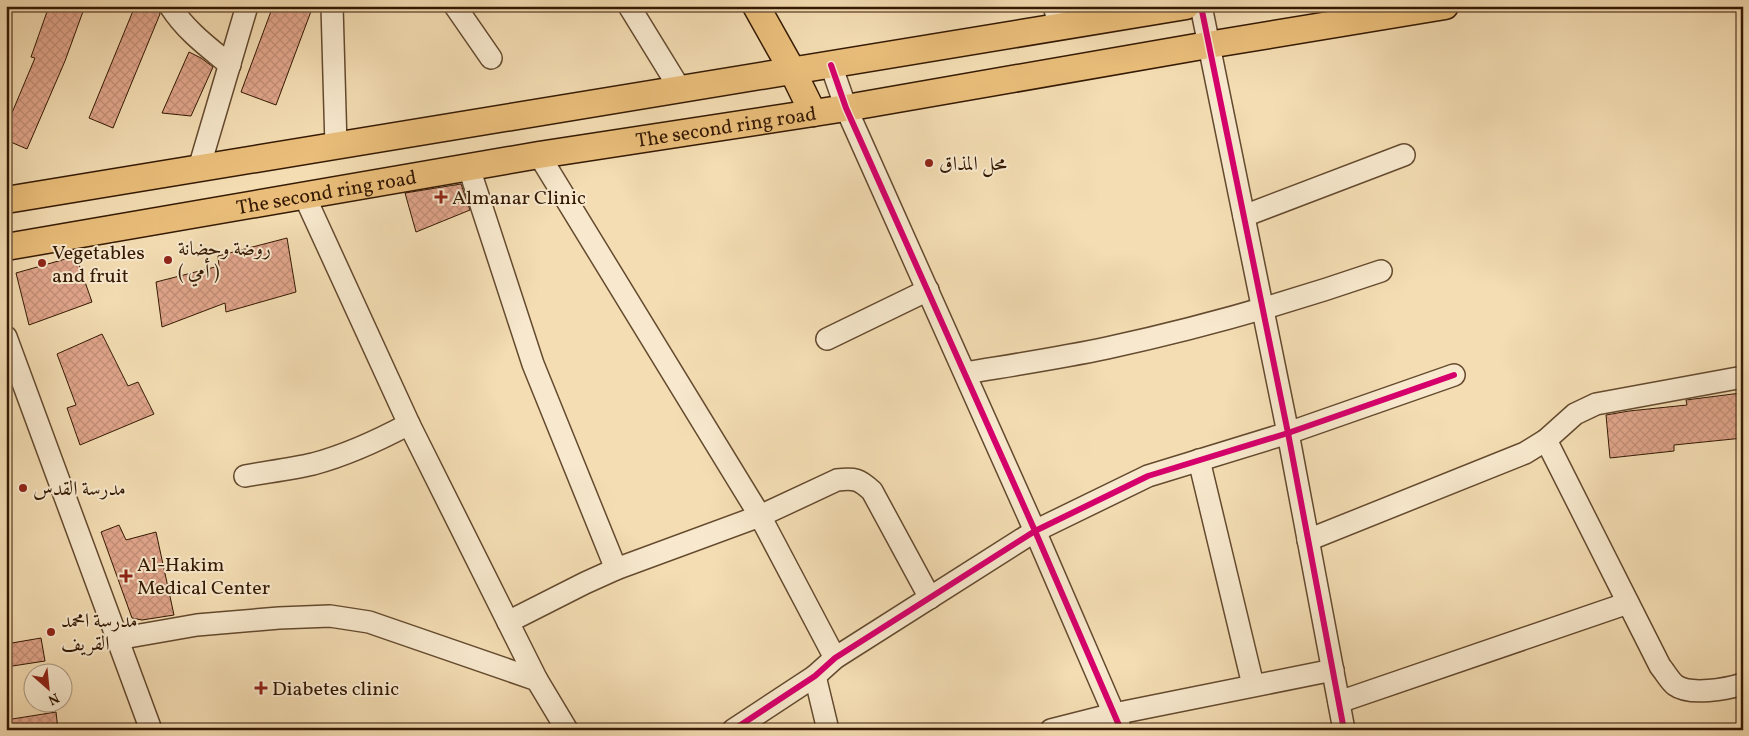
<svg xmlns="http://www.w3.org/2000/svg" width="1749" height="736" font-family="Vollkorn,Amiri,serif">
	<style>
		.building { fill: url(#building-cross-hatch); stroke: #341903 }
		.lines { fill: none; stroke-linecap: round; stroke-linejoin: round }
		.minor-casing { stroke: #644a2f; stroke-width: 24 }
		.major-casing { stroke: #341903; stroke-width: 29 }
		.minor { stroke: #f8e9ce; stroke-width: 21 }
		.major { stroke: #eabe7a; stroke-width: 26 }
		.cycleway-casing { stroke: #f8e9ce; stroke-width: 9 }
		.cycleway { stroke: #d6006c; stroke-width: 6 }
		.poi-dot { fill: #8f2418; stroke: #f8e9ce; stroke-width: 2 }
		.labels { text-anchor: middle; stroke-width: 4; stroke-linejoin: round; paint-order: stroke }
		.street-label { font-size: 20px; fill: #341903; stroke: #f8e9ce }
		.poi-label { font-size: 20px; fill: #341903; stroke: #f8e9ce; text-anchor: start }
	</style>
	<defs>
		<pattern id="building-cross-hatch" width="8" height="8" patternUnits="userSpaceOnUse" patternTransform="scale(1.25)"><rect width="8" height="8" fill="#e1a68c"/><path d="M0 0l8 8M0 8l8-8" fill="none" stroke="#c28e77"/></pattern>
	</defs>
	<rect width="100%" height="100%" fill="#f4ddb3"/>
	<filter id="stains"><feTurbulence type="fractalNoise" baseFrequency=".004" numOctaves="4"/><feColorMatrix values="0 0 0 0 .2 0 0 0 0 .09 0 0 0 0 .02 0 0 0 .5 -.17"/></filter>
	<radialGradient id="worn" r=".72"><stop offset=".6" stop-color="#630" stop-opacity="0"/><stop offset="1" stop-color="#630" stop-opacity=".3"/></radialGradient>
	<g class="building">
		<polygon points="49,6 85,6 65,61 27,149 6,140 6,127 35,58 31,57"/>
		<polygon points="135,6 153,6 158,8 160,14 113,128 89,118"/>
		<polygon points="273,6 313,6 276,105 241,92"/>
		<polygon points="189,52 201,58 213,67 191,116 162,113"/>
		<polygon points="461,184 470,210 416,232 405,193"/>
		<polygon points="287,238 296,292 226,312 225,303 162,327 156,282 219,266 218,256"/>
		<polygon points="76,256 92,302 29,325 16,273"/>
		<polygon points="102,334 128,386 138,382 154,414 80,445 67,408 76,405 57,354"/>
		<polygon points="1741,393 1743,438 1674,445 1674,451 1610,458 1606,415 1629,411 1687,405 1686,400"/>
		<polygon points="119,525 126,540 156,532 174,615 142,620 132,618 101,532"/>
		<polygon points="41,638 45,661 6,667 6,644"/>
		<polygon points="56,712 58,730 6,730 6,720"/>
	</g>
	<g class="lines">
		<defs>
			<g id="minor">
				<path d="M170 6C186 31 208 47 230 65"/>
				<polyline points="332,6 336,146"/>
				<polyline points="455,6 491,58"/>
				<polyline points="629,6 680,89"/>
				<polyline points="1054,6 1060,27"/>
				<polyline points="1201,6 1288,433 1344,730"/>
				<polyline points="831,65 846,108 1035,531 1121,730"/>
				<polyline points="539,155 760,516 835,658"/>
				<polyline points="199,168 247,6"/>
				<polyline points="469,168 533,364 616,569"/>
				<polyline points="304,195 409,424 537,680"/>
				<polyline points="1244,216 1404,155"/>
				<polyline points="6,337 151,730"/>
				<polyline points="827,339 928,290"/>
				<path d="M965 373C1013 365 1060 358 1107 348 1200 328 1291 302 1381 271"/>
				<path d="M1546 440 1660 666C1665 672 1670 681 1675 685 1690 696 1727 689 1743 684"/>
				<polyline points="1199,460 1253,685"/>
				<path d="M245 476C267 472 291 469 313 464 347 455 379 440 409 424"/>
				<polyline points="1308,540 1525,453 1546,440 1575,414 1596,404 1743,377"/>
				<path d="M508 622 585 583 616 569 760 516 837 480C855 478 859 479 872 491L930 598"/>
				<polyline points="117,639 197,625 279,618 330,616 369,622 537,680 567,730"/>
				<polyline points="815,676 828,730"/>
				<polyline points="1339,702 1628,603"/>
				<polyline points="733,730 815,676 835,658 1035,531 1148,476 1288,433 1454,375"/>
				<polyline points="1051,730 1114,714 1333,670"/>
			</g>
			<g id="major">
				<polyline points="756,6 792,70 813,113"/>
				<polyline points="6,200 1186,6"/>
				<path id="s1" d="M6 247 539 155 846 108 1208 45 1445 6"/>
			</g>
		</defs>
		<use href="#minor" class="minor-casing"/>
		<use href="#major" class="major-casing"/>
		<use href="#minor" class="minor"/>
		<use href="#major" class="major"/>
		<defs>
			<g id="cycleway">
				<polyline points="1201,6 1288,433 1344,730"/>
				<polyline points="831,65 846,108 1035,531 1121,730"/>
				<polyline points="733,730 815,676 835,658 1035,531 1148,476 1288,433 1454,375"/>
			</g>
		</defs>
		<use href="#cycleway" class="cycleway-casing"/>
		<use href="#cycleway" class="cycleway"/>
	</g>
	<g class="poi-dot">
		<circle cx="929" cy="163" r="5"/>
		<path d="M438.5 189.5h5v5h5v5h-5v5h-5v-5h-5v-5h5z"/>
		<circle cx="168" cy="260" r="5"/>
		<circle cx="42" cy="263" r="5"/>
		<circle cx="23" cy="488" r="5"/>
		<path d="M123.5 568.5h5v5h5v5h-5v5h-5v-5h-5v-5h5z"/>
		<circle cx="51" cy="632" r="5"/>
		<path d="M258.5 680.5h5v5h5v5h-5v5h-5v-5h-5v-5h5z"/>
	</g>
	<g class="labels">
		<g class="street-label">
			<text dy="7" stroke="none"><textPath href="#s1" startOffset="730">The second ring road</textPath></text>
			<text dy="7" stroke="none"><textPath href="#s1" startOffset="325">The second ring road</textPath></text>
		</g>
		<g class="poi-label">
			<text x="939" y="170">محل المذاق</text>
			<text x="452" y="204">Almanar Clinic</text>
			<text x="178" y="255">روضة وحضانة<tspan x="178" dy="23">( أمي )</tspan></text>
			<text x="52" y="259">Vegetables<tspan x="52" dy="23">and fruit</tspan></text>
			<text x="33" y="495">مدرسة القدس</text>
			<text x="137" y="571">Al-Hakim<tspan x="137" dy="23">Medical Center</tspan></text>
			<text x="61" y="627">مدرسة امحمد<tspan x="61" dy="23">القريف</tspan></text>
			<text x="272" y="695">Diabetes clinic</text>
		</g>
	</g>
	<rect width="1749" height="736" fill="none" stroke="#f4ddb3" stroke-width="25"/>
	<rect x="8" y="8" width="1734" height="721" fill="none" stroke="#341903" stroke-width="2.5"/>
	<rect x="12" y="12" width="1724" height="711" fill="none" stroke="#341903"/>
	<g transform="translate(48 688) rotate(153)"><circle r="24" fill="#f8e9ce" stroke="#aa967d"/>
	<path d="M0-4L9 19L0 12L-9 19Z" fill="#8f2418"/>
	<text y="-8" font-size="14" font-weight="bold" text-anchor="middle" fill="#341903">N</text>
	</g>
	<rect width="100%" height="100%" filter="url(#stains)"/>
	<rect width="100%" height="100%" fill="url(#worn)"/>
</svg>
